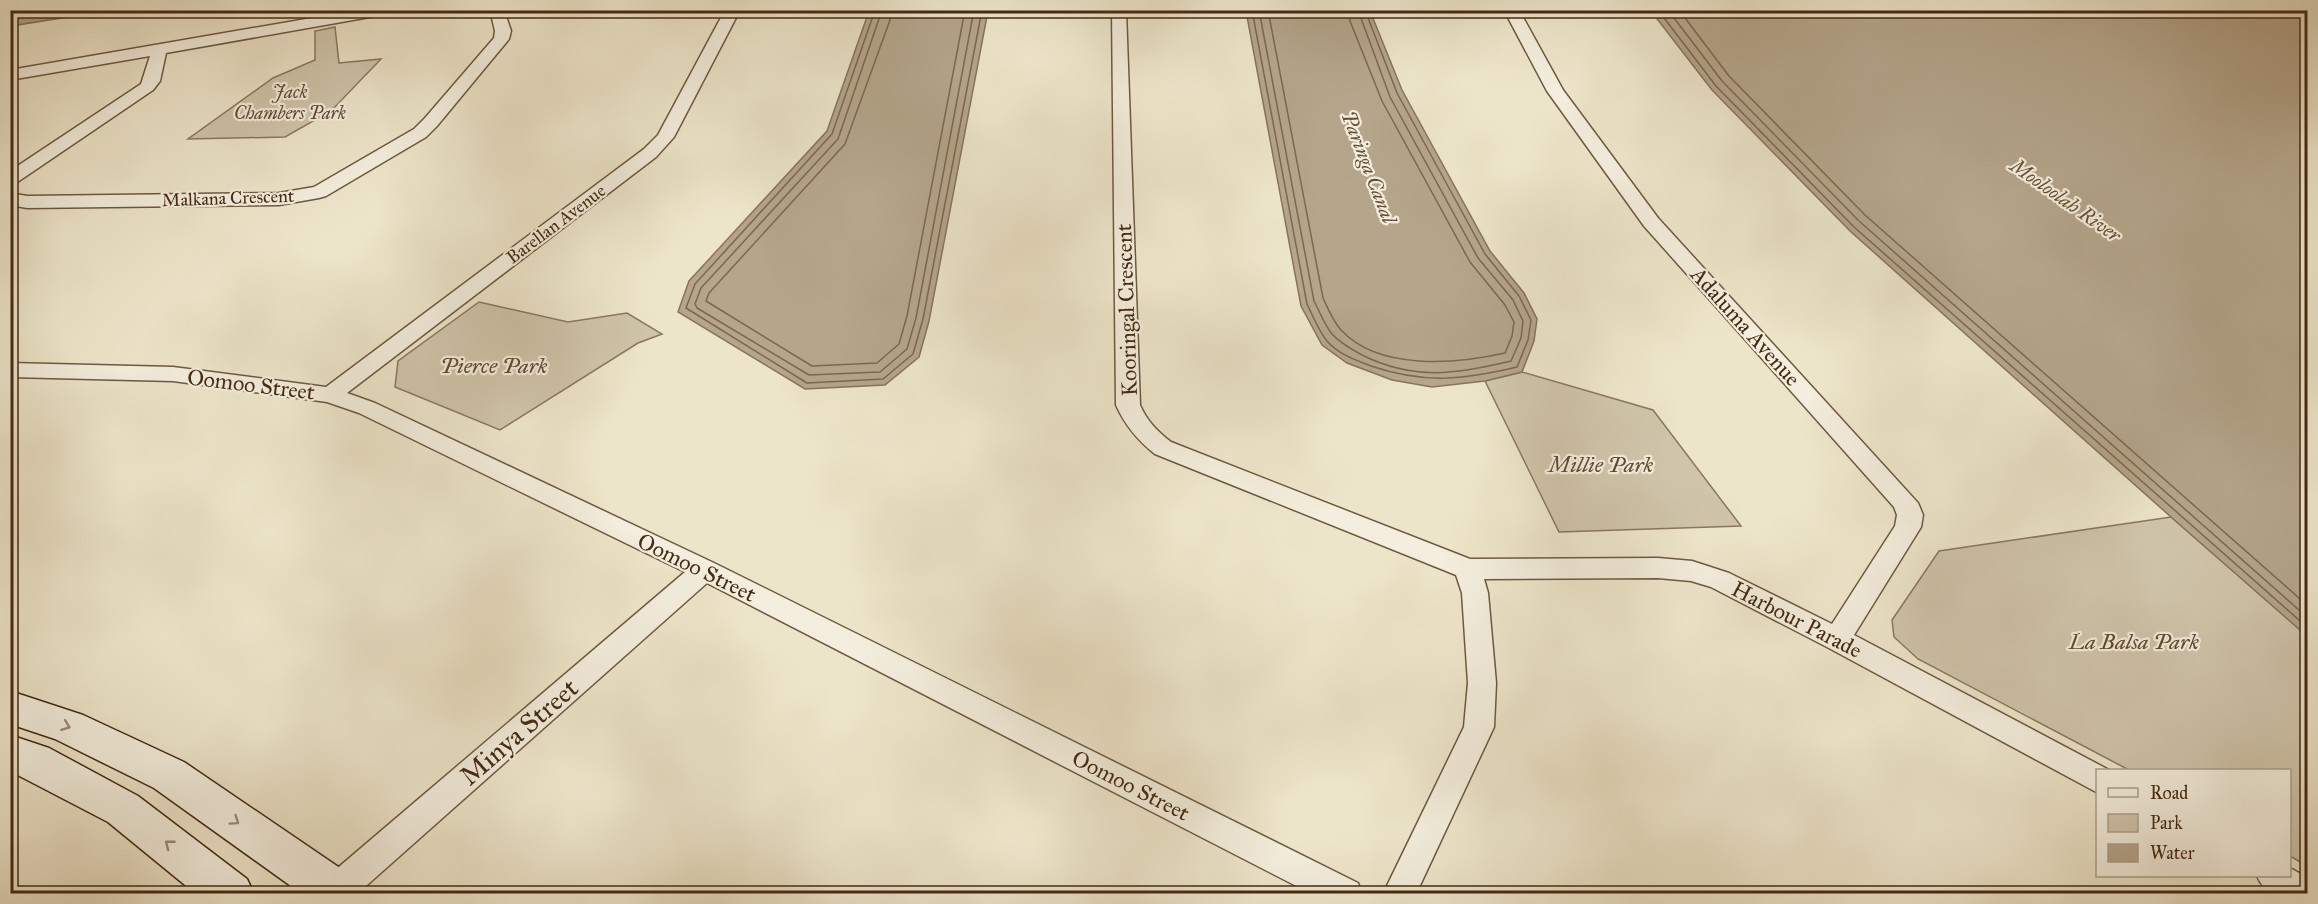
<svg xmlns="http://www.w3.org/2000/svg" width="2318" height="904" font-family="'IM FELL Great Primer',serif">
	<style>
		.green { fill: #d0c5ab; stroke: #8a785e; stroke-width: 1.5 }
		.water { fill: #b4a58b; stroke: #87745b; stroke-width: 1.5 }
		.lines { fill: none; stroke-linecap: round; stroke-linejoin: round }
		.shore { stroke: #7c684e; stroke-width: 1.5 }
		.street-casing { stroke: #6e5940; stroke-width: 3 }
		.secondary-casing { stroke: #442a12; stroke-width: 3 }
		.street { fill: #f3eedd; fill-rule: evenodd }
		.secondary { fill: #f3eedd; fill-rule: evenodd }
		.oneway { stroke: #9c8c78 }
		.labels { text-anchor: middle; stroke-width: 4.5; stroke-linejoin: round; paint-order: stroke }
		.far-park-label { font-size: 18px; font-style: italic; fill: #604931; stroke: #f3eedd }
		.far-street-label { font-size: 18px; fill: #442a12; stroke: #f3eedd }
		.far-water-label { font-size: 20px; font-style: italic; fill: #664f36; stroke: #f3eedd }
		.street-label { font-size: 22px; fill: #442a12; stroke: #f3eedd }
		.park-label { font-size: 22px; font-style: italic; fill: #604931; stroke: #f3eedd }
		.near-street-label { font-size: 27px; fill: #442a12; stroke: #f3eedd }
	</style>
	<rect width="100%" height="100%" fill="#ede5ca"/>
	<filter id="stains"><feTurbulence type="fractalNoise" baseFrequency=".00333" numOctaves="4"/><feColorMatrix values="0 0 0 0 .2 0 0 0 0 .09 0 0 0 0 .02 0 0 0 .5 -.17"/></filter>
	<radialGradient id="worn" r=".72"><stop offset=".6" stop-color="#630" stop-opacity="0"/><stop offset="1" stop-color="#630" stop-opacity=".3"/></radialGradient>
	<g class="green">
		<polygon points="335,27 339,63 381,59 331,111 285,137 188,139 273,78 315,60 315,31"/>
		<polygon points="479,302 568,322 627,313 662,334 638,343 500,430 395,387 398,361"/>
		<polygon points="1522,372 1653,410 1741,526 1559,532 1485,381"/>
		<polygon points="2171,517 2307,636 2307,866 2290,856 2290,770 2129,770 1918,659 1894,637 1892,620 1939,551"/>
	</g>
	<g class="water">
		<polygon points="11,10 105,10 105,11 11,26"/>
		<polygon points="869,11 988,11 929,321 919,357 885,385 805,389 678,312 689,281 827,131"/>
		<polygon points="1246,11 1370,11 1402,90 1490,251 1524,293 1537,319 1534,341 1522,372 1485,381 1432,387 1392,380 1347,363 1322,345 1301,306"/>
		<polygon points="1651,11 2307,11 2307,636 2171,517 1850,231 1712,90"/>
	</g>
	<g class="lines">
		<g class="shore">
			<polyline points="875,10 832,134 695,284 686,308 807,383 883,379 913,354 923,319 982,10"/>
			<polyline points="882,10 838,139 701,288 695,304 697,308 809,375 880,372 907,349 916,318 974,10"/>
			<polyline points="891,10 890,20 845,144 709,293 706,301 812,366 877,363 899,344 907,316 965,10"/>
			<path d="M1252 10 1307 304C1313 316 1318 330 1327 341 1338 354 1355 360 1371 366 1424 384 1463 380 1517 367L1528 340 1531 320 1519 296 1485 254 1397 93 1365 10"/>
			<path d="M1259 10 1314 301C1320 312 1324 324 1332 334 1340 343 1351 349 1362 355 1414 381 1457 374 1511 361L1521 338 1523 321 1513 300 1478 258 1390 97 1358 10"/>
			<path d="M1268 10 1323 298C1328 309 1333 321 1341 330 1379 371 1456 364 1505 353L1512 336 1514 322 1505 305 1470 262 1382 101 1350 21 1348 10"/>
			<polyline points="1658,10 1716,86 1854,227 2308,628"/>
			<polyline points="1668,10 1722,81 1859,221 2308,618"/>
			<polyline points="1679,10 1729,76 1865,215 2308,606"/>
		</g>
		<defs>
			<g id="street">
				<polygon points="358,10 394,10 387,14 166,53 160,81 153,90 16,183 10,184 10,171 141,84 150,56 10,80 10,70"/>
				<polygon points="490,10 504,10 511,31 509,39 437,126 426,137 326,196 319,198 279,205 27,208 10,205 10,193 27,196 279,193 314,187 414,129 425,118 494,38 495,31"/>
				<polygon points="725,10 740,10 674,137 656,157 347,393 375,403 714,563 1358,883 1362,894 1312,894 707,583 357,894 316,894 320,883 685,572 359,413 327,402 173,381 10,377 10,363 173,367 326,387 644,149 658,135"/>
				<path d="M1112 10H1126L1140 405C1147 421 1157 431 1171 442L1470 559 1658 558 1692 561 1729 573 1832 624 1895 526 1897 515 1894 507 1644 226 1547 91 1504 10H1519L1563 90 1658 218 1918 503 1923 515 1921 527 1854 635 2109 770H2098V793L1827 647 1711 587 1691 581 1658 578 1484 579 1488 593 1496 683 1494 727 1416 894H1383L1464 727 1468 683 1462 593 1456 575 1155 454C1137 440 1125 425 1116 405Z"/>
				<path d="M2290 868 2308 878V894C2286 894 2266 898 2257 876H2290Z"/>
			</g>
			<g id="secondary">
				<polygon points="10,691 83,715 184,762 356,879 363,894 302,894 154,788 55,739 10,724"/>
				<polygon points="10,735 49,748 138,796 247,879 254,894 196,894 108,822 10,771"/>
			</g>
		</defs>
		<use href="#street" class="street-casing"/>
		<use href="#secondary" class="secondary-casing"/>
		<use href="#street" class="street"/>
		<use href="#secondary" class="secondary"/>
	</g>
	<defs><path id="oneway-chevron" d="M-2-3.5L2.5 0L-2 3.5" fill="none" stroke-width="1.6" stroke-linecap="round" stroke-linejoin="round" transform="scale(1.5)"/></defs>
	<g class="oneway">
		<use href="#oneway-chevron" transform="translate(66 726) rotate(21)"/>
		<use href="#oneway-chevron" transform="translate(235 821) rotate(35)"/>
		<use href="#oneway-chevron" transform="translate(169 844) rotate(-142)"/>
	</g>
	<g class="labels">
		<g class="far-park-label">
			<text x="290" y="98">Jack<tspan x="290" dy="21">Chambers Park</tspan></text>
		</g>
		<g class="far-street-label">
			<text transform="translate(228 198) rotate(-2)" y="6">Malkana Crescent</text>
			<text transform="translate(556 224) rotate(-37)" y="6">Barellan Avenue</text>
		</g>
		<g class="far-water-label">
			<text transform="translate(1369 167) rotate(69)" y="7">Paringa Canal</text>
			<text transform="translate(2066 200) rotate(35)" y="7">Mooloolah River</text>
		</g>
		<g class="street-label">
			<text transform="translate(1126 310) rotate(-92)" y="8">Kooringal Crescent</text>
			<text transform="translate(1746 326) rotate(48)" y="8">Adaluma Avenue</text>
			<text transform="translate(251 384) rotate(7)" y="8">Oomoo Street</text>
			<text transform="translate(697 567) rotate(26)" y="8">Oomoo Street</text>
			<text transform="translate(1797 619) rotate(27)" y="8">Harbour Parade</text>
			<text transform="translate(1131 785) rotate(27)" y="8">Oomoo Street</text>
		</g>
		<g class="park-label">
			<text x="494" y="373">Pierce Park</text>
			<text x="1601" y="472">Millie Park</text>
			<text x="2134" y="649">La Balsa Park</text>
		</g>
		<g class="near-street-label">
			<text transform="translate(519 732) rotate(-41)" y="9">Minya Street</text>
		</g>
	</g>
	<rect width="2318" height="904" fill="none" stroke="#ede5ca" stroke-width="36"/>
	<rect x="12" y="12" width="2294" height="880" fill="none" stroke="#442a12" stroke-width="3"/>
	<rect x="18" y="18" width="2282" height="868" fill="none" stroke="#442a12" stroke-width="1.5"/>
	<rect x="2096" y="769" width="195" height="108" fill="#f3eedd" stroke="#ada08c" stroke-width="1.5"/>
	<rect x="2108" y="788" width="30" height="9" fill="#f3eedd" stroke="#ada08c" stroke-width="1.5"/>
	<text x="2150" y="799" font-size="18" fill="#442a12">Road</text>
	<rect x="2108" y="814" width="30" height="18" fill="#d0c5ab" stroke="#ada08c" stroke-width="1.5"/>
	<text x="2150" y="829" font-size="18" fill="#442a12">Park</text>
	<rect x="2108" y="844" width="30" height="18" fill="#b4a58b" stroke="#ada08c" stroke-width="1.5"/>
	<text x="2150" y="859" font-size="18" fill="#442a12">Water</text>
	<rect width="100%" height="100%" filter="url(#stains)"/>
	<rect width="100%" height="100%" fill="url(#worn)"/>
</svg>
